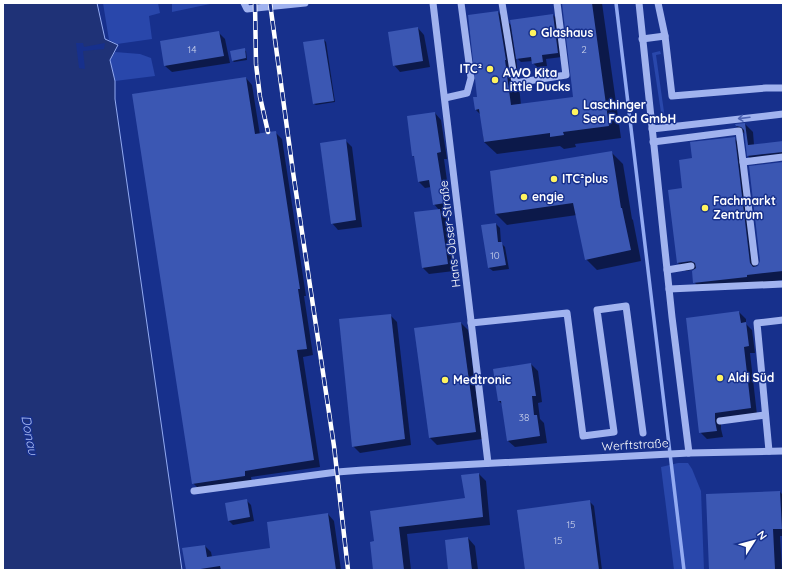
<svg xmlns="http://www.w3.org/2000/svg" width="786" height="573" font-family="Quicksand,sans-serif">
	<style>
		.green { fill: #2947ab }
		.water { fill: #1f3277; stroke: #93abf2 }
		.pier { fill: #17308c }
		.shadow { fill: #0007 }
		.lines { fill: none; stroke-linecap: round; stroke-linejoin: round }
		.stream { stroke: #93abf2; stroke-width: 3.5 }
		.building { fill: #3b57b3 }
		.minor { stroke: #a1b3ef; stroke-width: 7 }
		.rail-casing { stroke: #fff; stroke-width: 4.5 }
		.rail { stroke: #17308c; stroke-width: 3; stroke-dasharray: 9; stroke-linecap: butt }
		.oneway { stroke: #4e64b4 }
		.poi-dot { fill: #fff45f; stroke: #17308c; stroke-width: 1.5 }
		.labels { text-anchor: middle; stroke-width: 3; stroke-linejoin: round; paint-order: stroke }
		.number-label { font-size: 10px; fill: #ced5ec }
		.poi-label { font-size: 12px; font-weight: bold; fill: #fff; stroke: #17308c; text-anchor: start }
		.street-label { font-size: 12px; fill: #fff; stroke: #17308c }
		.water-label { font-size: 13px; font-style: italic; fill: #adbef6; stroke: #17308c }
	</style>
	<rect width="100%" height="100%" fill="#17308c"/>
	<g class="green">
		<polygon points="103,3 158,3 160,13 149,16 152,39 117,44 109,40"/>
		<polygon points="172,3 210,3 210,4 172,12"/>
		<polygon points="660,51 661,54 656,55 665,119 662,119 652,53"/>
		<polygon points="115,52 140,54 151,58 155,76 115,81 110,60"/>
		<polygon points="678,463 688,463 692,469 701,491 704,570 674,570 661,467"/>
	</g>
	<polygon class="water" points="3,3 97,3 105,39 118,45 110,60 115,81 115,99 182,570 3,570"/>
	<polygon class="pier" points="76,43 83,43 84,47 105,43 104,49 83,51 85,69 79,68"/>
	<g class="shadow">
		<polygon points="563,3 602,3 621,138 575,144 576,147 564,149 560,146 497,154 484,142 481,115 476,110 498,12 512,26 553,15 557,19 562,57 546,59 547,66 537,67 533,63 533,61 521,62 516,57 521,105 574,98"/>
		<polygon points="418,28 424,35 430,67 400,72 394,65"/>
		<polygon points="218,32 225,39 230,63 172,72 165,66"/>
		<polygon points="324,40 326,42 335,102 316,105 314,104"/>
		<polygon points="244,50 246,51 247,60 234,62 232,60"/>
		<polygon points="246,78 252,85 260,135 275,132 282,139 306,296 304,296 313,355 303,357 320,467 251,477 252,482 200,490 193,483"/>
		<polygon points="435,113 441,120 447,159 444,159 451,209 441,211 446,216 454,271 429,274 423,268 439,210 434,204 431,187 425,188 419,182 415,157 413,156"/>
		<polygon points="745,124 753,132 754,145 783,142 783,160 756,164 748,156 745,134 736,126"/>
		<polygon points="734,138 742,146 757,269 761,262 783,163 783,280 702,290 694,282 696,269 686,271 678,263 683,189 693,159"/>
		<polygon points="345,140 352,147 362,227 338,230 332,223"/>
		<polygon points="612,153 623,164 632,219 633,220 641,261 597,270 586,259 577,215 507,225 496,214 491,172"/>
		<polygon points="496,224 500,228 501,243 505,247 509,269 493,271 489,268"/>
		<polygon points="739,312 746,319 746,324 752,330 755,353 750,353 757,415 721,419 721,429 723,437 707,439 700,432"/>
		<polygon points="390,315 397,322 411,445 360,453 353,446"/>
		<polygon points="461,323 468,330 482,439 437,445 430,438"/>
		<polygon points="531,364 538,371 542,402 538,403 540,419 544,423 547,443 515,447 508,441 502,404 499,401"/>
		<polygon points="479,474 486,481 490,525 407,534 411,570 374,570 375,542 371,512 466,499"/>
		<polygon points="780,492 783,495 783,536 780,536 782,570 710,570 707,495"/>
		<polygon points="246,500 251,505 254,521 233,525 229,521"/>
		<polygon points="589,501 594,506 602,570 526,570"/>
		<polygon points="328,514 334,521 341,570 187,570 205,546 211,552 212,557 271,549"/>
		<polygon points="468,538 475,546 478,570 449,570"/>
	</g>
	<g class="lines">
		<polyline class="stream" points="616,3 684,570"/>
	</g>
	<g class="building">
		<polygon points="562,3 592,3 609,126 563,132 564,135 550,137 550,133 484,142 479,109 475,110 473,97 477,97 468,15 498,11 506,60 505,60 511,105 573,97"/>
		<polygon points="553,14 558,53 542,55 543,62 532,64 531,57 516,59 510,20"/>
		<polygon points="418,27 423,61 393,66 388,32"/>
		<polygon points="219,31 224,56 164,66 160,41"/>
		<polygon points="324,39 334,101 313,104 303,42"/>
		<polygon points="245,48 246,58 232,61 230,51"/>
		<polygon points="246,77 255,134 276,131 300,289 298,289 307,349 297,350 314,460 245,471 245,476 192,484 132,94"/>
		<polygon points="435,112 441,152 437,153 445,203 433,205 429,180 418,182 414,156 412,156 407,116"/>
		<polygon points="745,123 748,145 783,141 783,152 747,156 744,130 741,127 736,126 735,124"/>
		<polygon points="735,137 750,263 753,267 758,266 760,261 749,166 783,162 783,271 747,275 747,277 693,283 692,271 696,268 695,263 691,261 677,263 668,190 682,188 679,160 692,158 690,142"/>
		<polygon points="346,139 356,220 331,224 320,143"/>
		<polygon points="612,151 621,208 622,208 631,250 585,260 573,203 495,214 490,171"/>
		<polygon points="440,209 448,264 422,268 414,212"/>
		<polygon points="496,223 498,242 502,242 506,265 488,268 481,225"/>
		<polygon points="739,311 741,323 746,322 749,346 744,347 751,408 715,413 715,421 717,431 699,433 686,318"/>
		<polygon points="391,314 405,439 352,447 339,319"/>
		<polygon points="461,322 476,432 429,438 414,328"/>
		<polygon points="531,363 536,396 532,396 534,415 537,415 540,436 507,441 501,401 498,401 493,369"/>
		<polygon points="479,473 483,517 399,527 404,570 373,570 370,542 374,541 370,511 465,498 461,475"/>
		<polygon points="780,491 782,529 773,529 775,569 709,570 706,494"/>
		<polygon points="247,499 250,517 228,521 225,503"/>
		<polygon points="590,500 599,570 525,570 517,510"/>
		<polygon points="328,513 336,570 221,570 220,566 194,570 186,570 182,548 205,545 207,557 270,548 267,522"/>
		<polygon points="468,537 472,570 448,570 445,540"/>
	</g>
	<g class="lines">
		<g class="minor">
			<polyline points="244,3 247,9 305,3"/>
			<polyline points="433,3 488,463"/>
			<polyline points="502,3 515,83 566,75 557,3"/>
			<polyline points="639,3 672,317 689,453"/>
			<polyline points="658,3 665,36 672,96 766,88 783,88"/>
			<polyline points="642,39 665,36"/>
			<polyline points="445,98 467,93 471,78 461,3"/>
			<polyline points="652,129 783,114"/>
			<polyline points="653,142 739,131 743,162 783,157"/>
			<polyline points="743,162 755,262"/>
			<polyline points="667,270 691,266"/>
			<polyline points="669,289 783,284"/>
			<polyline points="471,323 567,313 583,436 614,432 597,310 626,306 643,433"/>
			<polyline points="720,421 765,415"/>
			<polyline points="769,451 757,323 783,320"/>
			<polyline points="194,491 337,472 363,470 689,453 783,451"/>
		</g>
		<defs>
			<g id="rail">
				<polyline points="255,3 256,64 260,97 268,132"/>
				<polyline points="270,3 293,172 334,446 348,570"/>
			</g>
		</defs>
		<use href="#rail" class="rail-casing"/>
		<use href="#rail" class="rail"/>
	</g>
	<defs><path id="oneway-shaft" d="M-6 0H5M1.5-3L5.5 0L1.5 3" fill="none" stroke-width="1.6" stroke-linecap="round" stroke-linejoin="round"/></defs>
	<use class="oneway" href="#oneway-shaft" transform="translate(744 118) rotate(173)"/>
	<g class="poi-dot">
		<circle cx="533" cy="33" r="4"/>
		<circle cx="490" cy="69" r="4"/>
		<circle cx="495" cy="80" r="4"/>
		<circle cx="575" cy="112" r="4"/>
		<circle cx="554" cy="179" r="4"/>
		<circle cx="524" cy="197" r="4"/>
		<circle cx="705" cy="208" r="4"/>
		<circle cx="720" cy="378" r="4"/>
		<circle cx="445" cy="380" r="4"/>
	</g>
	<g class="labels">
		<g class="number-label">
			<text x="192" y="53">14</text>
			<text x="584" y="53">2</text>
			<text x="495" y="259">10</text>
			<text x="524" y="421">38</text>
			<text x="571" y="528">15</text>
			<text x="558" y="544">15</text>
		</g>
		<g class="poi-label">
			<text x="541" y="37">Glashaus</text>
			<text x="482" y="73" text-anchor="end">ITC²</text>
			<text x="503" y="77">AWO Kita<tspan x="503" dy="14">Little Ducks</tspan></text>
			<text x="583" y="109">Laschinger<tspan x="583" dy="14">Sea Food GmbH</tspan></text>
			<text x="562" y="183">ITC²plus</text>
			<text x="532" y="201">engie</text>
			<text x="713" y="205">Fachmarkt<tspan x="713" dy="14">Zentrum</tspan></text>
			<text x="728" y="382">Aldi Süd</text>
			<text x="453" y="384">Medtronic</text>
		</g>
		<g class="street-label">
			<text transform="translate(450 234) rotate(-97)" y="4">Hans-Obser-Straße</text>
			<text transform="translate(635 445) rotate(-3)" y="4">Werftstraße</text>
		</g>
		<g class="water-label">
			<text transform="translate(30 435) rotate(79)" y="5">Donau</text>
		</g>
	</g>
	<rect width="786" height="573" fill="none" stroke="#ffffff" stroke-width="8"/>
	<g transform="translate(754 541) rotate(54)" stroke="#17308c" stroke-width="3" paint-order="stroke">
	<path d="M0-3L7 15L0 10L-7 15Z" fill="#ffffff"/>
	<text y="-6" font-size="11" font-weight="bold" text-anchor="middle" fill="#ffffff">N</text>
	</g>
</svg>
